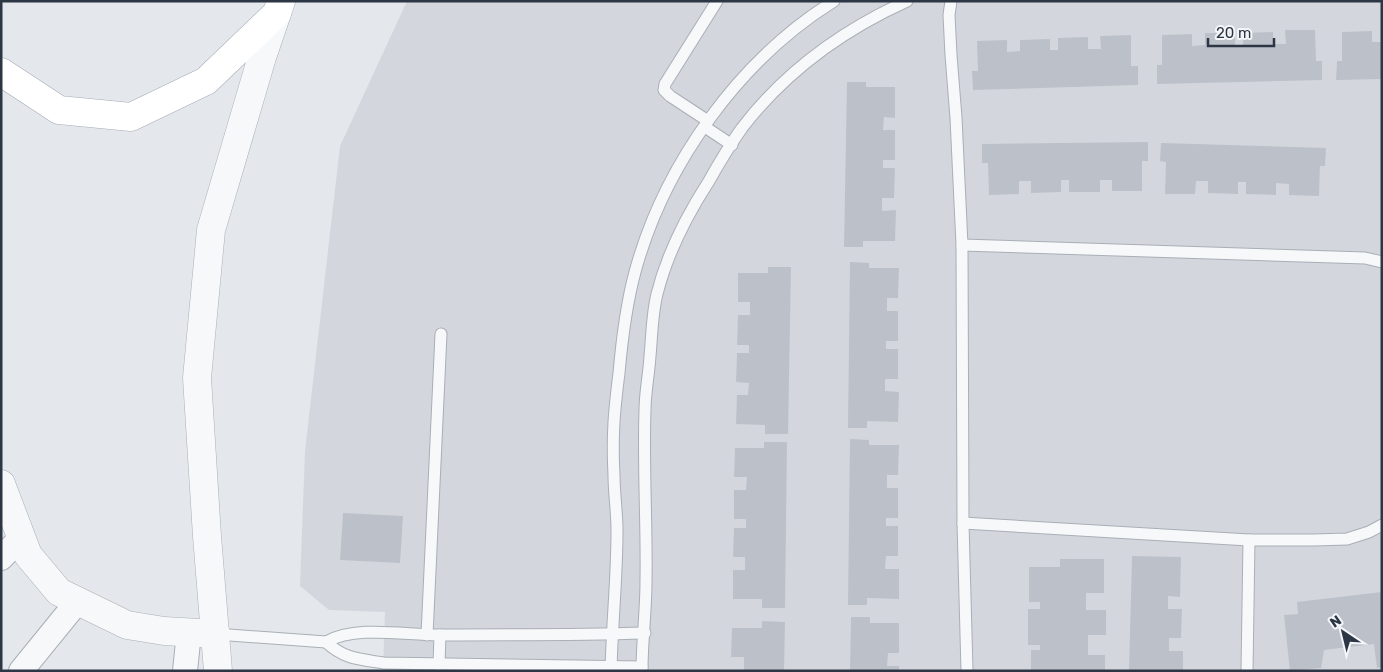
<svg xmlns="http://www.w3.org/2000/svg" width="1383" height="672" font-family="Rubik,sans-serif">
	<style>
		.built { fill: #d3d7dd }
		.building { fill: #bcc1c9 }
		.lines { fill: none; stroke-linecap: round; stroke-linejoin: round }
		.service-casing { stroke: #a9afb6; stroke-width: 13 }
		.minor-casing { stroke: #a9afb6; stroke-width: 26 }
		.tertiary-casing { stroke: #a9afb6; stroke-width: 29 }
		.primary-casing { stroke: #a4acb7; stroke-width: 29 }
		.service { stroke: #f7f8fa; stroke-width: 11 }
		.minor { stroke: #f7f8fa; stroke-width: 24 }
		.tertiary { stroke: #f7f8fa; stroke-width: 28 }
		.primary { stroke: #fff; stroke-width: 28 }
	</style>
	<rect width="100%" height="100%" fill="#e4e8ec"/>
	<polygon class="built" points="407,1 1382,1 1382,671 383,671 385,612 329,610 300,586 305,451 340,146"/>
	<g class="building">
		<polygon points="1285,30 1315,30 1316,61 1322,61 1322,80 1157,84 1157,65 1162,65 1162,35 1192,34 1192,46 1205,45 1205,33 1235,33 1235,45 1243,45 1243,33 1273,32 1273,44 1286,44"/>
		<polygon points="1372,31 1372,42 1382,42 1382,79 1336,80 1337,61 1342,61 1342,32"/>
		<polygon points="1131,35 1131,66 1138,66 1138,85 973,90 972,71 978,71 977,41 1007,40 1007,52 1020,51 1020,40 1050,39 1050,50 1058,50 1058,38 1088,37 1088,49 1101,49 1100,36"/>
		<polygon points="847,82 866,82 866,87 895,87 895,118 884,117 883,130 895,130 895,160 883,160 883,168 895,168 894,198 882,198 882,211 896,210 895,241 863,241 863,247 844,247"/>
		<polygon points="1148,142 1148,161 1142,161 1142,191 1112,191 1112,180 1100,180 1100,192 1069,192 1069,180 1061,180 1061,192 1031,193 1031,181 1019,181 1019,194 989,195 988,163 982,163 982,144"/>
		<polygon points="1161,143 1326,148 1325,166 1320,166 1319,196 1289,195 1289,184 1276,183 1276,195 1246,194 1246,182 1238,182 1238,194 1208,193 1208,181 1196,181 1195,194 1165,194 1166,162 1160,161"/>
		<polygon points="850,262 869,263 869,268 899,268 898,298 887,298 887,311 898,311 898,341 886,341 886,349 898,349 898,379 885,379 885,391 899,392 898,422 867,421 867,428 848,428"/>
		<polygon points="768,267 791,267 788,434 765,434 765,425 736,424 737,395 748,395 749,383 736,382 737,353 749,353 749,345 737,345 738,315 750,315 750,302 738,302 738,273 768,273"/>
		<polygon points="850,439 869,440 869,445 899,445 898,475 887,475 887,488 898,488 898,518 886,518 886,526 898,526 898,556 886,556 885,569 899,569 899,599 867,598 867,605 848,605"/>
		<polygon points="764,442 787,442 785,608 762,608 762,599 733,599 733,570 745,570 745,557 733,557 734,528 746,528 746,519 734,519 734,490 746,490 747,477 734,477 735,448 764,448"/>
		<polygon points="343,513 403,516 400,563 340,560"/>
		<polygon points="1132,556 1181,557 1180,597 1168,596 1168,609 1182,609 1181,638 1169,638 1169,651 1183,651 1183,671 1129,671"/>
		<polygon points="1060,559 1104,559 1104,593 1086,593 1086,610 1106,610 1106,635 1088,635 1088,655 1105,655 1105,671 1031,671 1031,650 1040,650 1040,645 1028,645 1028,609 1040,609 1040,602 1029,602 1029,567 1060,567"/>
		<polygon points="1382,592 1382,667 1377,668 1374,644 1324,650 1321,668 1290,671 1284,615 1298,614 1297,602"/>
		<polygon points="851,617 870,617 870,623 899,623 899,653 888,653 887,666 899,666 899,671 850,671"/>
		<polygon points="762,621 785,622 784,671 744,671 744,657 731,657 732,628 762,628"/>
	</g>
	<g class="lines">
		<defs>
			<g id="service">
				<polyline points="951,1 949,15 951,55 956,118 962,245 963,523 967,671"/>
				<polyline points="708,121 670,96 664,90 665,84 717,1"/>
				<polyline points="705,127 732,145"/>
				<polyline points="962,245 1365,258 1382,262"/>
				<polyline points="963,523 1249,540 1314,540 1347,539 1369,532 1382,525"/>
				<path d="M216 634 326 642C356 625 404 635 438 635 507 635 576 635 645 633"/>
				<polyline points="427,635 441,334"/>
				<path d="M326 642C344 659 359 659 384 663L642 667"/>
				<polyline points="439,664 440,635"/>
				<path d="M611 671C612 624 617 578 617 531 617 512 614 493 614 475 613 457 613 439 614 422 615 405 617 389 619 373 622 339 626 305 635 272 664 165 739 60 834 1"/>
				<path d="M642 671C642 641 646 611 646 581 647 524 643 467 645 410 645 392 649 374 650 356 652 335 652 314 657 294 667 254 687 215 709 181 719 163 730 145 742 128 785 72 843 30 907 1"/>
				<polyline points="1247,671 1249,540"/>
			</g>
			<g id="minor">
				<polyline points="1,558 21,538"/>
				<polyline points="21,671 78,601"/>
				<polyline points="185,671 189,632"/>
			</g>
			<g id="tertiary">
				<polyline points="1,484 28,555 59,592 127,625 164,631 216,634"/>
				<polyline points="218,671 207,536 197,378 211,230 262,57 277,13"/>
			</g>
			<polyline id="primary" points="1,72 59,110 131,117 206,81 277,13 281,1"/>
		</defs>
		<use href="#service" class="service-casing"/>
		<use href="#minor" class="minor-casing"/>
		<use href="#tertiary" class="tertiary-casing"/>
		<use href="#primary" class="primary-casing"/>
		<use href="#service" class="service"/>
		<use href="#minor" class="minor"/>
		<use href="#tertiary" class="tertiary"/>
		<use href="#primary" class="primary"/>
	</g>
	<rect width="1383" height="672" fill="none" stroke="#2c3644" stroke-width="5"/>
	<g transform="translate(1343 632) rotate(325)" stroke="#f4f6f9" stroke-width="4" paint-order="stroke">
	<path d="M0-4L9 19L0 12L-9 19Z" fill="#2c3644"/>
	<text y="-8" font-size="14" font-weight="bold" text-anchor="middle" fill="#2c3644">N</text>
	</g>
	<path d="M1208 38v8h66v-8" fill="none" stroke="#2c3644" stroke-width="2.5"/>
	<text x="1216" y="38" font-size="15" fill="#2c3644" stroke="#f4f6f9" stroke-width="4" paint-order="stroke">20 m</text>
</svg>
